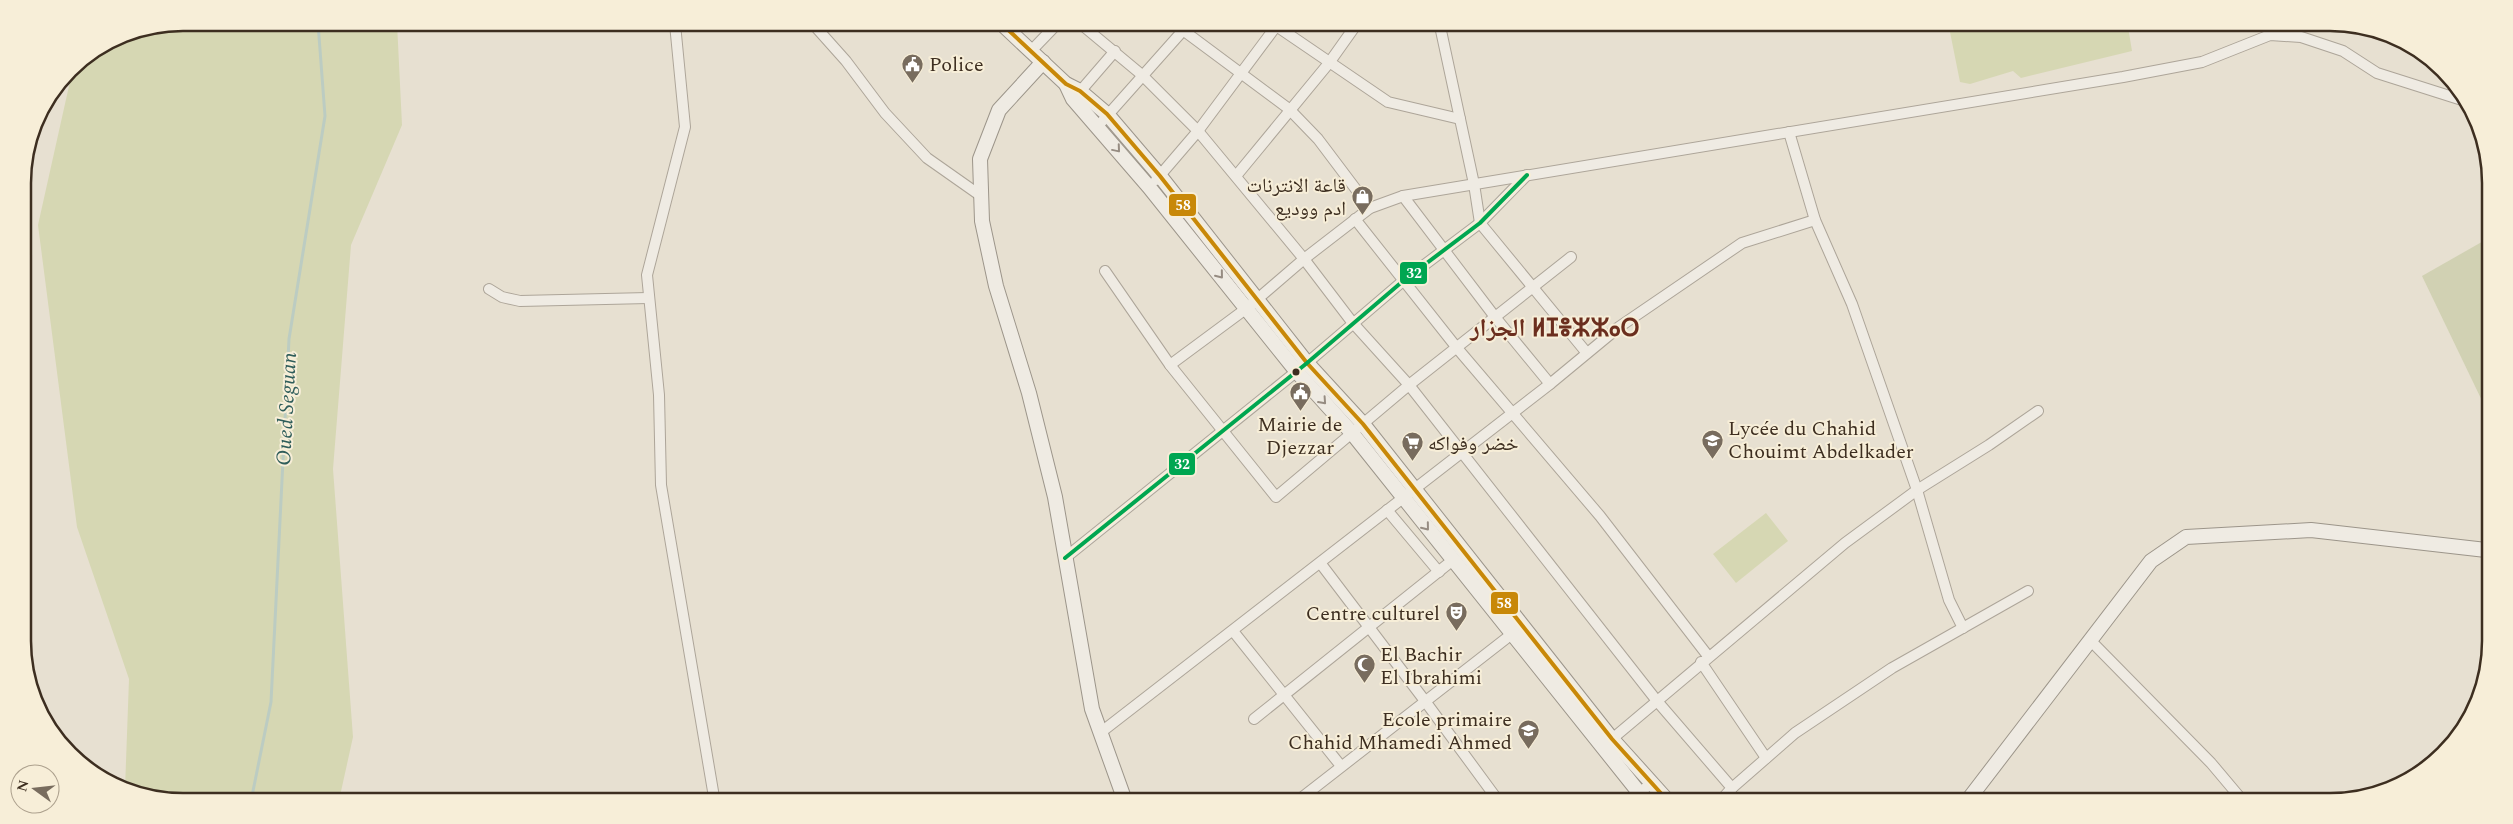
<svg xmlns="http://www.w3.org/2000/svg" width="2513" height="824" font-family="Spectral,'Noto Naskh Arabic','Noto Sans Tifinagh',serif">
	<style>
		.green { fill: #d6d7b3 }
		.cemetery { fill: #d1d1b3 }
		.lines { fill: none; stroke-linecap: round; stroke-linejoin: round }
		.stream { stroke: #bcccc2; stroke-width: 3 }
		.street-casing { stroke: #ada599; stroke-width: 12 }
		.secondary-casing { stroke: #9c958a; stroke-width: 16 }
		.street { stroke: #efebe3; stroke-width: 10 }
		.secondary { stroke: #efebe3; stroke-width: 14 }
		.bus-1-casing { stroke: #f7eed8; stroke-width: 8 }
		.bus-2-casing { stroke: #f7eed8; stroke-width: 8 }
		.bus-1 { stroke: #c88808; stroke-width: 4 }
		.bus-2 { stroke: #00a651; stroke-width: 4 }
		.oneway { stroke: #968c82 }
		.bus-dot { fill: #3d2e20; stroke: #f7eed8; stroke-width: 2 }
		.labels { text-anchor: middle; stroke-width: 4; stroke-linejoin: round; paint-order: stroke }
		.poi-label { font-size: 20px; fill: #3d2e20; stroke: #f7eed8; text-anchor: start }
		.water-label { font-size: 21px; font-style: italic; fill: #2f5d5a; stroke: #f7eed8 }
		.district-label { font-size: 25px; font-weight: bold; fill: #6b2e1e; stroke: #f7eed8 }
		.rim { fill: none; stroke: #3d2e20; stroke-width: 2.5 }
		.line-badge { stroke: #f7eed8; stroke-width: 2 }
		.badge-label { font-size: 14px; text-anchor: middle; font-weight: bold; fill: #fff }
	</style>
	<rect width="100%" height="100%" fill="#e7e0d1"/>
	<g class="green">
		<polygon points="184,23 397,23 402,125 351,245 333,469 353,737 340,796 142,796 125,789 129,679 77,527 38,225 73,68 122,35"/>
		<polygon points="1949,27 2128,27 2132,51 2021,78 2013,71 1970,84 1960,82"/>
		<polygon points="1766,513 1788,541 1736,583 1713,554"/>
	</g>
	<polygon class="cemetery" points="2487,239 2486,409 2422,276"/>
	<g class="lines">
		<polyline class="stream" points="252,796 271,702 289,339 325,116 318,23"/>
		<defs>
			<g id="street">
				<polyline points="675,24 685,127 647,275 659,395 661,485 714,797"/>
				<polyline points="813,24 846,61 885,113 927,158 981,196"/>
				<polyline points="1082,25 1142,75 1198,131 1304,259 1352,322 1409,385 1657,701 1732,788 1721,800"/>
				<polyline points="1176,25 1289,109 1318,139 1370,208"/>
				<polyline points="1275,25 1388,102 1460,119"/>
				<polyline points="1440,26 1474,184 1480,223 1586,352"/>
				<polyline points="1031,51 1056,25"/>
				<polyline points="1077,95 1115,51"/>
				<polyline points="1098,126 1187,26"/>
				<polyline points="1789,132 1815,220 1852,304 1917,490 1949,600 1963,628"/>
				<polyline points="1236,176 1329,63 1356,25"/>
				<polyline points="1156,180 1198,131 1277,25"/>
				<polyline points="1403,196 1495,317 1550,384"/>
				<polyline points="1355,219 1457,348 1600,516 1708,656"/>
				<polyline points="1105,271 1170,365 1276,497 1409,385 1571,257"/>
				<polyline points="489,289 502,297 520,301 648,298"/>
				<polyline points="1170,365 1247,308 1304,259 1370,208 1403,196 2123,77 2202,62 2270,35 2301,37 2343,51 2377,73 2462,100"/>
				<polyline points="1387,510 1439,572"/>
				<polyline points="1065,558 1307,363 1403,281 1480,223 1527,175"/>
				<polyline points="1321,564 1425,701 1497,799"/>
				<polyline points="1233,631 1341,766"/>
				<polyline points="2090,640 2211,763 2243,801"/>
				<polyline points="1701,662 1766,758"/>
				<polyline points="1254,719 1453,560"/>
				<polyline points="1100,733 1550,384 1619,327 1742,243 1815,220"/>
				<polyline points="1612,739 1845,543 1917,490 1989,445 2038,411"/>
				<polyline points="1732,788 1795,733 1892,668 2028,591"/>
				<polyline points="1300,799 1517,630"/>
				<polyline points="1631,799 1652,783"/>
			</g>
			<g id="secondary">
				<polyline points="1003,25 1066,84 1080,91 1107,114 1160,176 1307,363 1363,424 1612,739 1667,800"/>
				<polyline points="1043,62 999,110 980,159 982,221 996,286 1029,393 1055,497 1092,709 1124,798"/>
				<polyline points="1066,84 1073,99 1149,187 1297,372 1352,433 1645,800"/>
				<polyline points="1968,800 2151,561 2186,537 2311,530 2486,550"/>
			</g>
		</defs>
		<use href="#street" class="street-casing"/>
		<use href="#secondary" class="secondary-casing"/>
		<use href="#street" class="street"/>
		<use href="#secondary" class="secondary"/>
		<defs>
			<polyline id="bus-1" points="1003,25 1066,84 1080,91 1107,114 1160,176 1307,363 1363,424 1612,739 1667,800"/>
			<polyline id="bus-2" points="1065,558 1307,363 1403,281 1480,223 1527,175"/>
		</defs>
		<use href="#bus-1" class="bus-1-casing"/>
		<use href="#bus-2" class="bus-2-casing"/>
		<use href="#bus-1" class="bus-1"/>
		<use href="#bus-2" class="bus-2"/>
	</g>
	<defs><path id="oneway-chevron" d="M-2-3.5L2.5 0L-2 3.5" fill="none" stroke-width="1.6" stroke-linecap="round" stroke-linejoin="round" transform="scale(1.25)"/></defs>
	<g class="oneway">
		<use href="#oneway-chevron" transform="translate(1117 149) rotate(50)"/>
		<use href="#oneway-chevron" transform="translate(1220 275) rotate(51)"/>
		<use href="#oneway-chevron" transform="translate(1323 401) rotate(48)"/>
		<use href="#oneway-chevron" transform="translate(1426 527) rotate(51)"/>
	</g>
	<defs>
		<symbol id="civic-pin" viewBox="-11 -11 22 30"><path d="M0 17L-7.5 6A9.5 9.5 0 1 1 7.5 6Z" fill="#786c5e" stroke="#f7eed8"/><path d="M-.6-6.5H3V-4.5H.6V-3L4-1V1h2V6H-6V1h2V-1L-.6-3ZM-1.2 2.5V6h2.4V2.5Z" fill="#fff"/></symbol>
		<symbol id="shop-pin" viewBox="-11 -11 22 30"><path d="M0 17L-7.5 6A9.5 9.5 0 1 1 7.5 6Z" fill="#786c5e" stroke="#f7eed8"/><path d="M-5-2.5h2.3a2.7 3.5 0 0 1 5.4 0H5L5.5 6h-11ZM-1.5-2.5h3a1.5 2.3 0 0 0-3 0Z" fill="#fff"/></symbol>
		<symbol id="school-pin" viewBox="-11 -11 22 30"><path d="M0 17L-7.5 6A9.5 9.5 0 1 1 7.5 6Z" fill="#786c5e" stroke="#f7eed8"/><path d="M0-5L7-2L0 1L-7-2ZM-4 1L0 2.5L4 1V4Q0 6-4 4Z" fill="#fff"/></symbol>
		<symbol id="supermarket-pin" viewBox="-11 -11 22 30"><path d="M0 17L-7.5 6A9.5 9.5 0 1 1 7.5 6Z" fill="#786c5e" stroke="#f7eed8"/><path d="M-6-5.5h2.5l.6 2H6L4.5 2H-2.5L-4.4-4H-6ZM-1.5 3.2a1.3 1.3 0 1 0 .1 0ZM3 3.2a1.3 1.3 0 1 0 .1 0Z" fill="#fff"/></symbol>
		<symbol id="theatre-pin" viewBox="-11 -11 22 30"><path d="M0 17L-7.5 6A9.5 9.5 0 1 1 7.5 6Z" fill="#786c5e" stroke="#f7eed8"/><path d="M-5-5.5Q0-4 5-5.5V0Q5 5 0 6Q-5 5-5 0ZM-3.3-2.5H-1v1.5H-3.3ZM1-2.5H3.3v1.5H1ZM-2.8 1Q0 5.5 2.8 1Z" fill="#fff"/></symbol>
		<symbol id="mosque-pin" viewBox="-11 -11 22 30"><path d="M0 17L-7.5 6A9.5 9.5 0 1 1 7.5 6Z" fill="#786c5e" stroke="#f7eed8"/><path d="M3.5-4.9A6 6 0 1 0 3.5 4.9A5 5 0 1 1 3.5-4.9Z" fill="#fff"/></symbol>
	</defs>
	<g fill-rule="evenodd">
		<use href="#civic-pin" x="900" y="52" width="25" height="34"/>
		<use href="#shop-pin" x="1350" y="184" width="25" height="34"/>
		<use href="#civic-pin" x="1288" y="380" width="25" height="34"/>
		<use href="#school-pin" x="1700" y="428" width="25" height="34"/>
		<use href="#supermarket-pin" x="1400" y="430" width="25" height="34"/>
		<use href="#theatre-pin" x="1444" y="600" width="25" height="34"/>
		<use href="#mosque-pin" x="1352" y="652" width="25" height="34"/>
		<use href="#school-pin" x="1516" y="718" width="25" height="34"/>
	</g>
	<circle class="bus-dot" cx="1296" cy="372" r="4.5"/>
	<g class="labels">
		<g class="poi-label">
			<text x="929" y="71">Police</text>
			<text x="1346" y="192" text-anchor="end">قاعة الانترنات<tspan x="1346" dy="23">ادم ووديع</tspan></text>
			<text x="1300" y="431" text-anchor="middle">Mairie de<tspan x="1300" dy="23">Djezzar</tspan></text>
			<text x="1728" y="435">Lycée du Chahid<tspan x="1728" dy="23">Chouimt Abdelkader</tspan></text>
			<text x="1428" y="450">خضر وفواكه</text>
			<text x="1440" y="620" text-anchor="end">Centre culturel</text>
			<text x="1380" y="661">El Bachir<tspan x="1380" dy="23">El Ibrahimi</tspan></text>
			<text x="1512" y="726" text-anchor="end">Ecole primaire<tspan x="1512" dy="23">Chahid Mhamedi Ahmed</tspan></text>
		</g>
		<g class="water-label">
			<text transform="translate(286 409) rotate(-87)" y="7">Oued Seguan</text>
		</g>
		<g class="district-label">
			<text x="1555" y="336">الجزار ⵍⵊⴻⵣⵣⴰⵔ</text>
		</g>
	</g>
	<path d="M0 0H2513V824H0ZM183 31H2330A152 152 0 0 1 2482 183V641A152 152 0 0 1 2330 793H183A152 152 0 0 1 31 641V183A152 152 0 0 1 183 31Z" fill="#f7eed8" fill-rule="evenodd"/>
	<path class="rim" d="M183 31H2330A152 152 0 0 1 2482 183V641A152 152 0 0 1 2330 793H183A152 152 0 0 1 31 641V183A152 152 0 0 1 183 31Z"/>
	<g class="line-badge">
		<rect x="1168" y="193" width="29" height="24" rx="5" fill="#c88808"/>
		<rect x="1399" y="261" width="29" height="24" rx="5" fill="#00a651"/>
		<rect x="1168" y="452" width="28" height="24" rx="5" fill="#00a651"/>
		<rect x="1490" y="591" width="29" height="24" rx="5" fill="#c88808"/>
	</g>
	<g class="badge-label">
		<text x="1183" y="210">58</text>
		<text x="1414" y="278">32</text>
		<text x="1182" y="469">32</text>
		<text x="1504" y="608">58</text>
	</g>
	<g transform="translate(35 789) rotate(285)"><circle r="24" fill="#f7eed8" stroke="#ada18e"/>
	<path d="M0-4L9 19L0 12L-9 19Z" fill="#786c5e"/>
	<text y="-8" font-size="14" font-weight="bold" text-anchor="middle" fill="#3d2e20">N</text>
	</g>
</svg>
